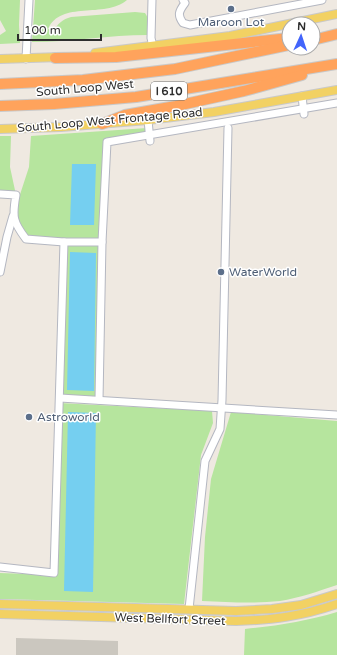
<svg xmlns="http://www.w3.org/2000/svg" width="337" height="655" font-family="'Varela Round',sans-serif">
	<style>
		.green { fill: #b6e59e }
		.water { fill: #75cff0 }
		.building { fill: #cbc7bf }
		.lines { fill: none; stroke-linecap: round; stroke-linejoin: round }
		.minor-casing { stroke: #b4b7c1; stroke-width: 9 }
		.major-casing { stroke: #c9c9c9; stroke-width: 10 }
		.highway-casing { stroke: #c9c9c9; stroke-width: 12 }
		.minor { stroke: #fff; stroke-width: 7 }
		.major { stroke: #f2d163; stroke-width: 8 }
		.highway { stroke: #ffa35c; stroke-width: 10 }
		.service-dot { fill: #5c6f8a; stroke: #fff; stroke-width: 1.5 }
		.labels { text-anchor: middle; stroke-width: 3; stroke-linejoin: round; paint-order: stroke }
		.shield { fill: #fff; stroke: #6d6d6d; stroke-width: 1 }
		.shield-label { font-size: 11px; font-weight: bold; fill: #2e2e2e }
		.service-label { font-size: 12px; fill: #4e5e75; stroke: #fff; text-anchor: start }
		.street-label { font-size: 12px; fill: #2e2e2e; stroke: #fff }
	</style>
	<rect width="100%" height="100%" fill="#efe9e1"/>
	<g class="green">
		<polygon points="0,0 20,0 19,25 20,43 0,44 0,35 6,31 0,20"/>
		<path d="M35 0H127C104 19 61 0 48 29L54 31C57 24 63 19 71 17L135 12 145 13C150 19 148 28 148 35 109 35 71 42 32 42Z"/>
		<polygon points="147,128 149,135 107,142 99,400 60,398 64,242 26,239 13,216 29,167 31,136"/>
		<polygon points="0,136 11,136 10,167 16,195 0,194"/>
		<polygon points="59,403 212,411 213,423 201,455 184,604 0,599 0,573 55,575"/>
		<path d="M231 412 337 421V585C319 591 299 598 280 601 254 604 228 602 202 601L205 537 211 479Z"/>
		<path d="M337 612V655H244L245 629C276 626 307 621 337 612Z"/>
	</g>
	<g class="water">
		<polygon points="72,164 96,164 94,225 70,225"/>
		<polygon points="70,252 96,253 94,391 67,390"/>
		<polygon points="68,412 96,413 93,592 64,591"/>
	</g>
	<polygon class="building" points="16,638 118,641 118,655 16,655"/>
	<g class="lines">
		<defs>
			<g id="minor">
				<polyline points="152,0 151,38 153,47"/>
				<path d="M183 0 185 3C179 11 177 15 183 23L190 25 322 0"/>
				<polyline points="26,59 29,0"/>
				<polyline points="302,96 304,114"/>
				<polyline points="148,120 150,141"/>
				<path d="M0 194 16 195C12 217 13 222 26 239L64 242"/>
				<polyline points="0,272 7,237 13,216"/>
				<polyline points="60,398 337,415"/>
				<polyline points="99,400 102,242"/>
				<polyline points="0,567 54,573 64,242 102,242 107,142 337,103"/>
				<polyline points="189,609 205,461 220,429 222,400 228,128"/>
			</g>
			<g id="major">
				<polyline points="95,53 230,36 337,14"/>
				<polyline points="0,59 61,57"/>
				<polyline points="0,129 61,127 148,120 214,112 337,90"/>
				<polyline points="0,604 236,611 272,609 301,605 337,594"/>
				<path d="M0 614 236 621C273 620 302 616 337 604"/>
			</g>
			<g id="highway">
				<polyline points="313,40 337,34"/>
				<polyline points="55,58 116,57 289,38"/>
				<polyline points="0,84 83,80 175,69 289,45"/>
				<polyline points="0,106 54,104 136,97 337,64"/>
				<polyline points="102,124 125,115 176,106 244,91 302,75"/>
			</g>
		</defs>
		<use href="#minor" class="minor-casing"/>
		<use href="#major" class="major-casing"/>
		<use href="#highway" class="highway-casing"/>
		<use href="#minor" class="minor"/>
		<use href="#major" class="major"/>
		<use href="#highway" class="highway"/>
	</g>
	<g class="service-dot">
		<circle cx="231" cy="9" r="4"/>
		<circle cx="221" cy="272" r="4"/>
		<circle cx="29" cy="417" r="4"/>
	</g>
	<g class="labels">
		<rect class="shield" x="151" y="82" width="36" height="18" rx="3"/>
		<g class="shield-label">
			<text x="169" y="95">I 610</text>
		</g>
		<g class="service-label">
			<text x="231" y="26" text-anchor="middle">Maroon Lot</text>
			<text x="229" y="276">WaterWorld</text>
			<text x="37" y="421">Astroworld</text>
		</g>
		<g class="street-label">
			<text transform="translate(85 88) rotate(-5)" y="4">South Loop West</text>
			<text transform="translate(110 120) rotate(-5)" y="4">South Loop West Frontage Road</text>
			<text transform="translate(170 619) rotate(2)" y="4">West Bellfort Street</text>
		</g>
	</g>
	<g transform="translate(301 36) rotate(3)"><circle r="19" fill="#ffffff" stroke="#ababab"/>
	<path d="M0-3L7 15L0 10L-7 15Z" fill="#4264fb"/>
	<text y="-6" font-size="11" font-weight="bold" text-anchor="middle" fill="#2e2e2e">N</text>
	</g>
	<path d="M18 34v6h83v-6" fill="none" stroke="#2e2e2e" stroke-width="2"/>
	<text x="24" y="34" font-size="12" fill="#2e2e2e" stroke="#ffffff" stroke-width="3" paint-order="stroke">100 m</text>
</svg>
